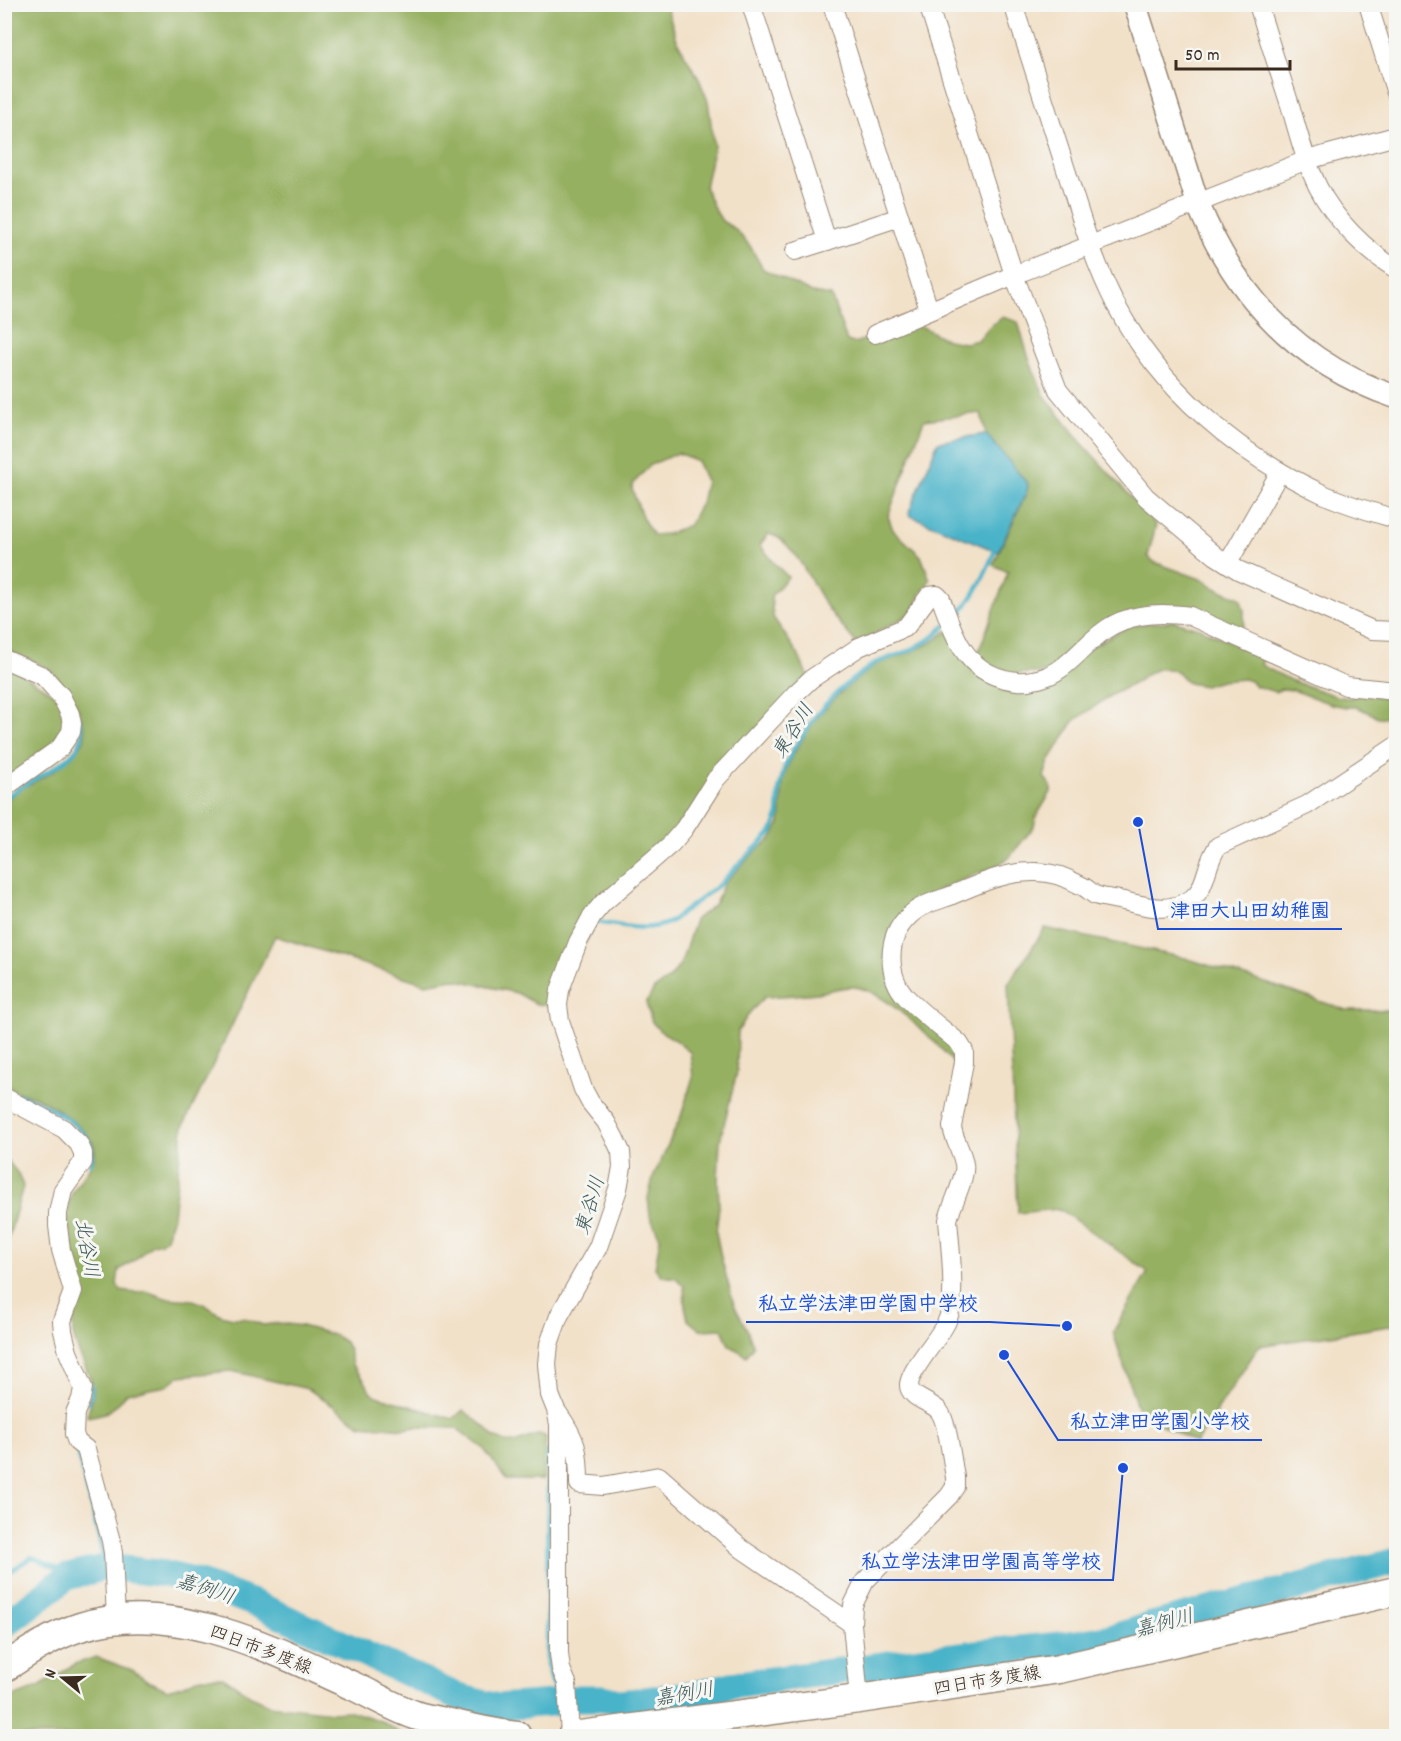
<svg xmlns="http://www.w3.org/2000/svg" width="1401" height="1741" font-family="Dekko,'Klee One',sans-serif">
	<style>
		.forest { fill: #96b062; stroke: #686d40; stroke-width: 1.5; fill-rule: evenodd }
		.water { fill: #4ab3c9; stroke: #426e74; stroke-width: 1.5 }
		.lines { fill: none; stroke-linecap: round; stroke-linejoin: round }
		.stream { stroke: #4ab3c9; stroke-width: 4.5 }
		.river { stroke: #4ab3c9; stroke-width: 27 }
		.minor-casing { stroke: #968674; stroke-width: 20 }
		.tertiary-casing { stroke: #968674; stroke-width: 25 }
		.primary-casing { stroke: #968674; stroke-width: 31 }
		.minor { stroke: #fff; stroke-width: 18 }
		.tertiary { stroke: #fff; stroke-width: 22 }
		.primary { stroke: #fff; stroke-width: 28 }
		.labels { text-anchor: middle; stroke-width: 6; stroke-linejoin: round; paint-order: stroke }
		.street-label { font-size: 18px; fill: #3b2a1e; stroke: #f6f6f2 }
		.water-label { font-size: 20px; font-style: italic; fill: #405a5a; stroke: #f6f6f2 }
		.leader { fill: none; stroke: #1d4ed8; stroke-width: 2 }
		.callout-dot { fill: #1d4ed8; stroke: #f6f6f2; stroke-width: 2 }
		.callout-label { font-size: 20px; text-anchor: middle; font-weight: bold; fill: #1d4ed8; stroke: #f6f6f2; stroke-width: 6; stroke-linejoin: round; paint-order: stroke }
	</style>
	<rect width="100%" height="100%" fill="#f6f6f2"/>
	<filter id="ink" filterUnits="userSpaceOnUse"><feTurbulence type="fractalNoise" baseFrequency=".0167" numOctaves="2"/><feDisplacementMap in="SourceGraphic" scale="12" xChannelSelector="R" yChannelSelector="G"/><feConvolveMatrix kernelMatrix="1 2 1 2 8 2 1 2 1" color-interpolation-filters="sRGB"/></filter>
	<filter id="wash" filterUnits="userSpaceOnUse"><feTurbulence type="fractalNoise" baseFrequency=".008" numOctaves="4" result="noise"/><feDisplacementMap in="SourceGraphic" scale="24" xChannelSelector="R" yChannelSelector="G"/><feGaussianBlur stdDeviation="1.35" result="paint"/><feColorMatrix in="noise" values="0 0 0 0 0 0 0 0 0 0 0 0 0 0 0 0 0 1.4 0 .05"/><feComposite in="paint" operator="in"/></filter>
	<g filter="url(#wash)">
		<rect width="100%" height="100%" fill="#f2e1c9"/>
		<g class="forest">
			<path d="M5 5H666L678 43 699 79 708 101 714 146 705 187 714 208 722 221 735 229 750 246 763 269 812 293 831 296 847 341 854 343 915 323 947 340 965 343 978 340 990 326 1003 317 1018 322 1030 362 1044 395 1080 441 1156 525 1148 556 1154 562 1206 581 1215 588 1240 598 1244 610V625L1239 630 1153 608 1050 670 1038 673 1005 674 977 656 1008 572 993 565 1027 491 1028 485 986 434 981 413 924 420 888 516 893 530 921 556 930 580 922 592 912 613 857 644C846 631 834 618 825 604 813 586 791 536 768 534L760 545 776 565 788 577 771 596 773 617 798 654 808 677 680 830 615 888 551 1005 536 1004 517 993 453 979 426 984 275 936 183 1127 173 1216 166 1238 161 1242 152 1244 135 1260 119 1270 117 1284 121 1291 136 1293 146 1291 165 1298 193 1300 205 1305 221 1315 233 1318H244L263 1325 279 1323 302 1326 334 1335 345 1342 349 1350 352 1365 365 1381 370 1391 377 1396 453 1419 463 1410 486 1428 494 1437 506 1442 514 1443 540 1434 546 1437 543 1480H507L483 1448 456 1428 416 1427 403 1429 361 1425 308 1389 231 1371 179 1376 167 1386 127 1393 116 1406 105 1413 89 1417 87 1415C89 1408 93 1400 93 1393 94 1376 75 1353 73 1333 73 1328 73 1320 74 1315 76 1306 82 1298 82 1289 82 1271 70 1251 69 1232 68 1220 67 1207 71 1196 77 1178 105 1161 91 1140 83 1126 52 1105 37 1098 26 1093 13 1094 5 1084V802C18 786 39 782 55 770 66 762 79 752 84 740 90 722 63 678 47 668 34 660 18 656 5 649ZM678 453 697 461 706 481 701 503 689 525 667 534 653 535 643 519 632 489 633 484 650 465Z"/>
			<path d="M1174 621 1199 628 1264 657 1261 665 1290 680 1336 696 1349 698 1360 694 1396 698V719L1378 717 1357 707H1346L1331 704 1293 690 1282 689 1275 692 1256 686 1250 681 1244 679 1221 681 1205 686 1188 683 1178 673 1169 669H1158L1147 674 1137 682 1113 694 1074 721 1049 761 1044 777 1051 786V792L1036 817 1034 827 1008 859 989 869 924 896 883 955 950 1046 956 1055 955 1065C938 1043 880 987 853 987 841 986 828 992 816 993 799 995 782 996 765 997L750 1012 738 1031 737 1072 720 1141 718 1179 719 1206 716 1232 721 1257 734 1305 748 1331 753 1346 747 1356 729 1345 722 1329 700 1330 688 1320 685 1306 684 1286 676 1278 662 1276 655 1268 660 1238 650 1216 648 1198 653 1178 681 1116 693 1077 690 1052 674 1039 660 1031 652 1022 646 1003 654 989 670 978 681 963 695 920 715 904 724 883 756 851 771 839 776 830 780 823 783 781 786 770 794 753 815 720 830 703 848 686 877 664 911 652 934 641 946 631 1017 689 1131 625Z"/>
			<polygon points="4,663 59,697 68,731 4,785"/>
			<polygon points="1045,928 1185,958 1272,985 1346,1010 1388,1010 1396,998 1396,1325 1259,1346 1196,1443 1139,1413 1113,1332 1148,1272 1059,1209 1018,1213 1008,984"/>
			<polygon points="5,1157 18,1174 23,1186 5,1251"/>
			<polygon points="96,1657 132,1670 147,1680 167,1690 181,1686 202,1677 223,1677 251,1696 269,1705 332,1712 350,1711 381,1721 405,1736 5,1736 5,1700 39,1687 75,1664"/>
		</g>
		<polygon class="water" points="984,434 986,434 1028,484 1027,491 998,552 911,516 909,512 938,442"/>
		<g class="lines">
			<g class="stream">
				<path d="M954 619C974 599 985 576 995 550"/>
				<path d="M4 800C26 775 98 762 79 718"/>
				<path d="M596 922C620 925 648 933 670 922L720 884 735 868 772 832 778 816 779 791 784 769 792 751 815 717 827 703 844 686 875 663 911 650 932 638 945 626"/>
				<path d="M17 1095C41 1102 104 1131 90 1164"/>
				<polyline points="88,1403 91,1395 91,1385"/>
				<polyline points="79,1452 79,1458 103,1554 103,1568"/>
				<polyline points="4,1575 32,1557 59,1569 67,1577"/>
				<polyline points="552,1703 554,1689 547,1664 548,1451 551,1449 552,1447"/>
			</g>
			<path class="river" d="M4 1625 67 1577 103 1568 124 1569 166 1574 200 1583 256 1604 459 1697 498 1707 552 1703 579 1698H603L622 1703 701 1693 731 1685C816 1674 901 1662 986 1652 1040 1646 1097 1646 1148 1626L1396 1561"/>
		</g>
	</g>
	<g filter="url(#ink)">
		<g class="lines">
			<defs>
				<g id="minor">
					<polyline points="751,4 827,241 900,217"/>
					<polyline points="832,4 929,310"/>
					<polyline points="928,4 1014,275 1058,390 1146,497 1216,556 1238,570 1372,630 1396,631"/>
					<path d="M1013 4C1031 61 1049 117 1067 173 1081 218 1094 263 1116 305 1160 389 1238 455 1323 494 1347 505 1372 512 1396 519"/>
					<path d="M1258 4C1268 38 1279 71 1290 105 1298 132 1305 161 1318 187 1335 220 1365 250 1396 269"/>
					<polyline points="1368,4 1396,93"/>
					<polyline points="795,251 827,241"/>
					<polyline points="875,334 1014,275 1307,160 1396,136"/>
					<polyline points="1228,563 1280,472"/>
					<polyline points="4,659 43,676 61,696 70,714 72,724 71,732 60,748 4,788"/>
					<polyline points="4,1097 64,1129 79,1144 83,1153 83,1162 63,1190 58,1213 58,1226 61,1250 73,1291 62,1321 63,1331 68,1352 83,1388 81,1399 75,1413 74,1434 77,1442 86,1449 111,1541 113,1553 116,1620"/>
					<path d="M558 1413C577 1440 579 1451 579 1484L603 1486 659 1476 742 1549 852 1624 859 1699"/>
					<path d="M852 1624 853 1605 865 1581 949 1496 955 1487V1477C952 1462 948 1422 939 1411 932 1402 908 1398 909 1384 912 1366 939 1339 947 1321 957 1299 950 1246 948 1220 951 1205 967 1177 964 1164 962 1151 954 1140 952 1127L964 1062V1051L959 1043C942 1028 923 1015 907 998 886 976 886 937 909 916 920 905 936 901 950 896 976 885 1003 872 1032 872 1049 871 1066 877 1080 885 1086 887 1090 892 1095 895 1100 897 1108 898 1113 899 1132 902 1153 910 1171 907 1212 899 1200 871 1218 846L1307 805 1396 746"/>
					<path d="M570 1736 567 1683 561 1669 559 1654V1424L556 1410 550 1395 547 1364 549 1344 559 1316 598 1247 618 1189 622 1167 621 1152 615 1139 606 1122 590 1102 583 1089 560 1021 558 1005 560 990 578 942 592 916 603 903 671 844 684 829 716 779 796 693 811 679 859 647 906 627 929 596 937 595 941 599C956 640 967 676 1017 681 1031 682 1048 678 1060 669 1079 656 1092 636 1113 625 1137 612 1165 613 1190 616L1346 686 1396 691"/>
				</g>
				<path id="tertiary" d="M1135 4 1198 204C1236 297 1300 365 1396 397"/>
				<g id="primary">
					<path d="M4 1668C28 1652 52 1636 80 1627 171 1597 272 1649 353 1686 373 1695 394 1708 415 1715 425 1719 436 1720 446 1722 470 1728 493 1733 517 1736"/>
					<polyline points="572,1736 859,1699 1059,1669 1396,1591"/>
				</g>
			</defs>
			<use href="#minor" class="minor-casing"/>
			<use href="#tertiary" class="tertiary-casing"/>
			<use href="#primary" class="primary-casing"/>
			<use href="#minor" class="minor"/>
			<use href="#tertiary" class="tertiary"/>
			<use href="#primary" class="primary"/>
		</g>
	</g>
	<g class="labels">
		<g class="street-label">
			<text transform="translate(261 1649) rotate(21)" y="6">四日市多度線</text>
			<text transform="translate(987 1680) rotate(-9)" y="6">四日市多度線</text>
		</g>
		<g class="water-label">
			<text transform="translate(792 730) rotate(-58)" y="7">東谷川</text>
			<text transform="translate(589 1205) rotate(-73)" y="7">東谷川</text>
			<text transform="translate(88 1248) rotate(80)" y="7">北谷川</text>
			<text transform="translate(206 1588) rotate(18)" y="7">嘉例川</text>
			<text transform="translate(1164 1622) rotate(-15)" y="7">嘉例川</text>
			<text transform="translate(684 1693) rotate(-10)" y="7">嘉例川</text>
		</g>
	</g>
	<path class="leader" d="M1138 822L1158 929H1342M1067 1326L990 1322H746M1004 1355L1058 1440H1262M1123 1468L1113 1580H849"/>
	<g class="callout-dot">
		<circle cx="1138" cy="822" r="6"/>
		<circle cx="1067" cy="1326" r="6"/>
		<circle cx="1004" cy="1355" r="6"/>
		<circle cx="1123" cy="1468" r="6"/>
	</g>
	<g class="callout-label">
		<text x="1250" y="917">津田大山田幼稚園</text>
		<text x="868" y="1310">私立学法津田学園中学校</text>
		<text x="1160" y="1428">私立津田学園小学校</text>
		<text x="981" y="1568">私立学法津田学園高等学校</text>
	</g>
	<rect width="1401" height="1741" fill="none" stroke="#f6f6f2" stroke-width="24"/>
	<g transform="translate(63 1678) rotate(289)" stroke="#f6f6f2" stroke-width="4.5" paint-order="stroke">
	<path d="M0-4.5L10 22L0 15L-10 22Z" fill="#3b2a1e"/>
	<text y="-9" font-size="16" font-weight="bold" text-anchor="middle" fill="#3b2a1e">N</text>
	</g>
	<path d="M1176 60v9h114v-9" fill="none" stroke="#3b2a1e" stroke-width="3"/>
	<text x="1185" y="60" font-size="18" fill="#3b2a1e" stroke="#f6f6f2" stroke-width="4.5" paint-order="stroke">50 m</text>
</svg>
